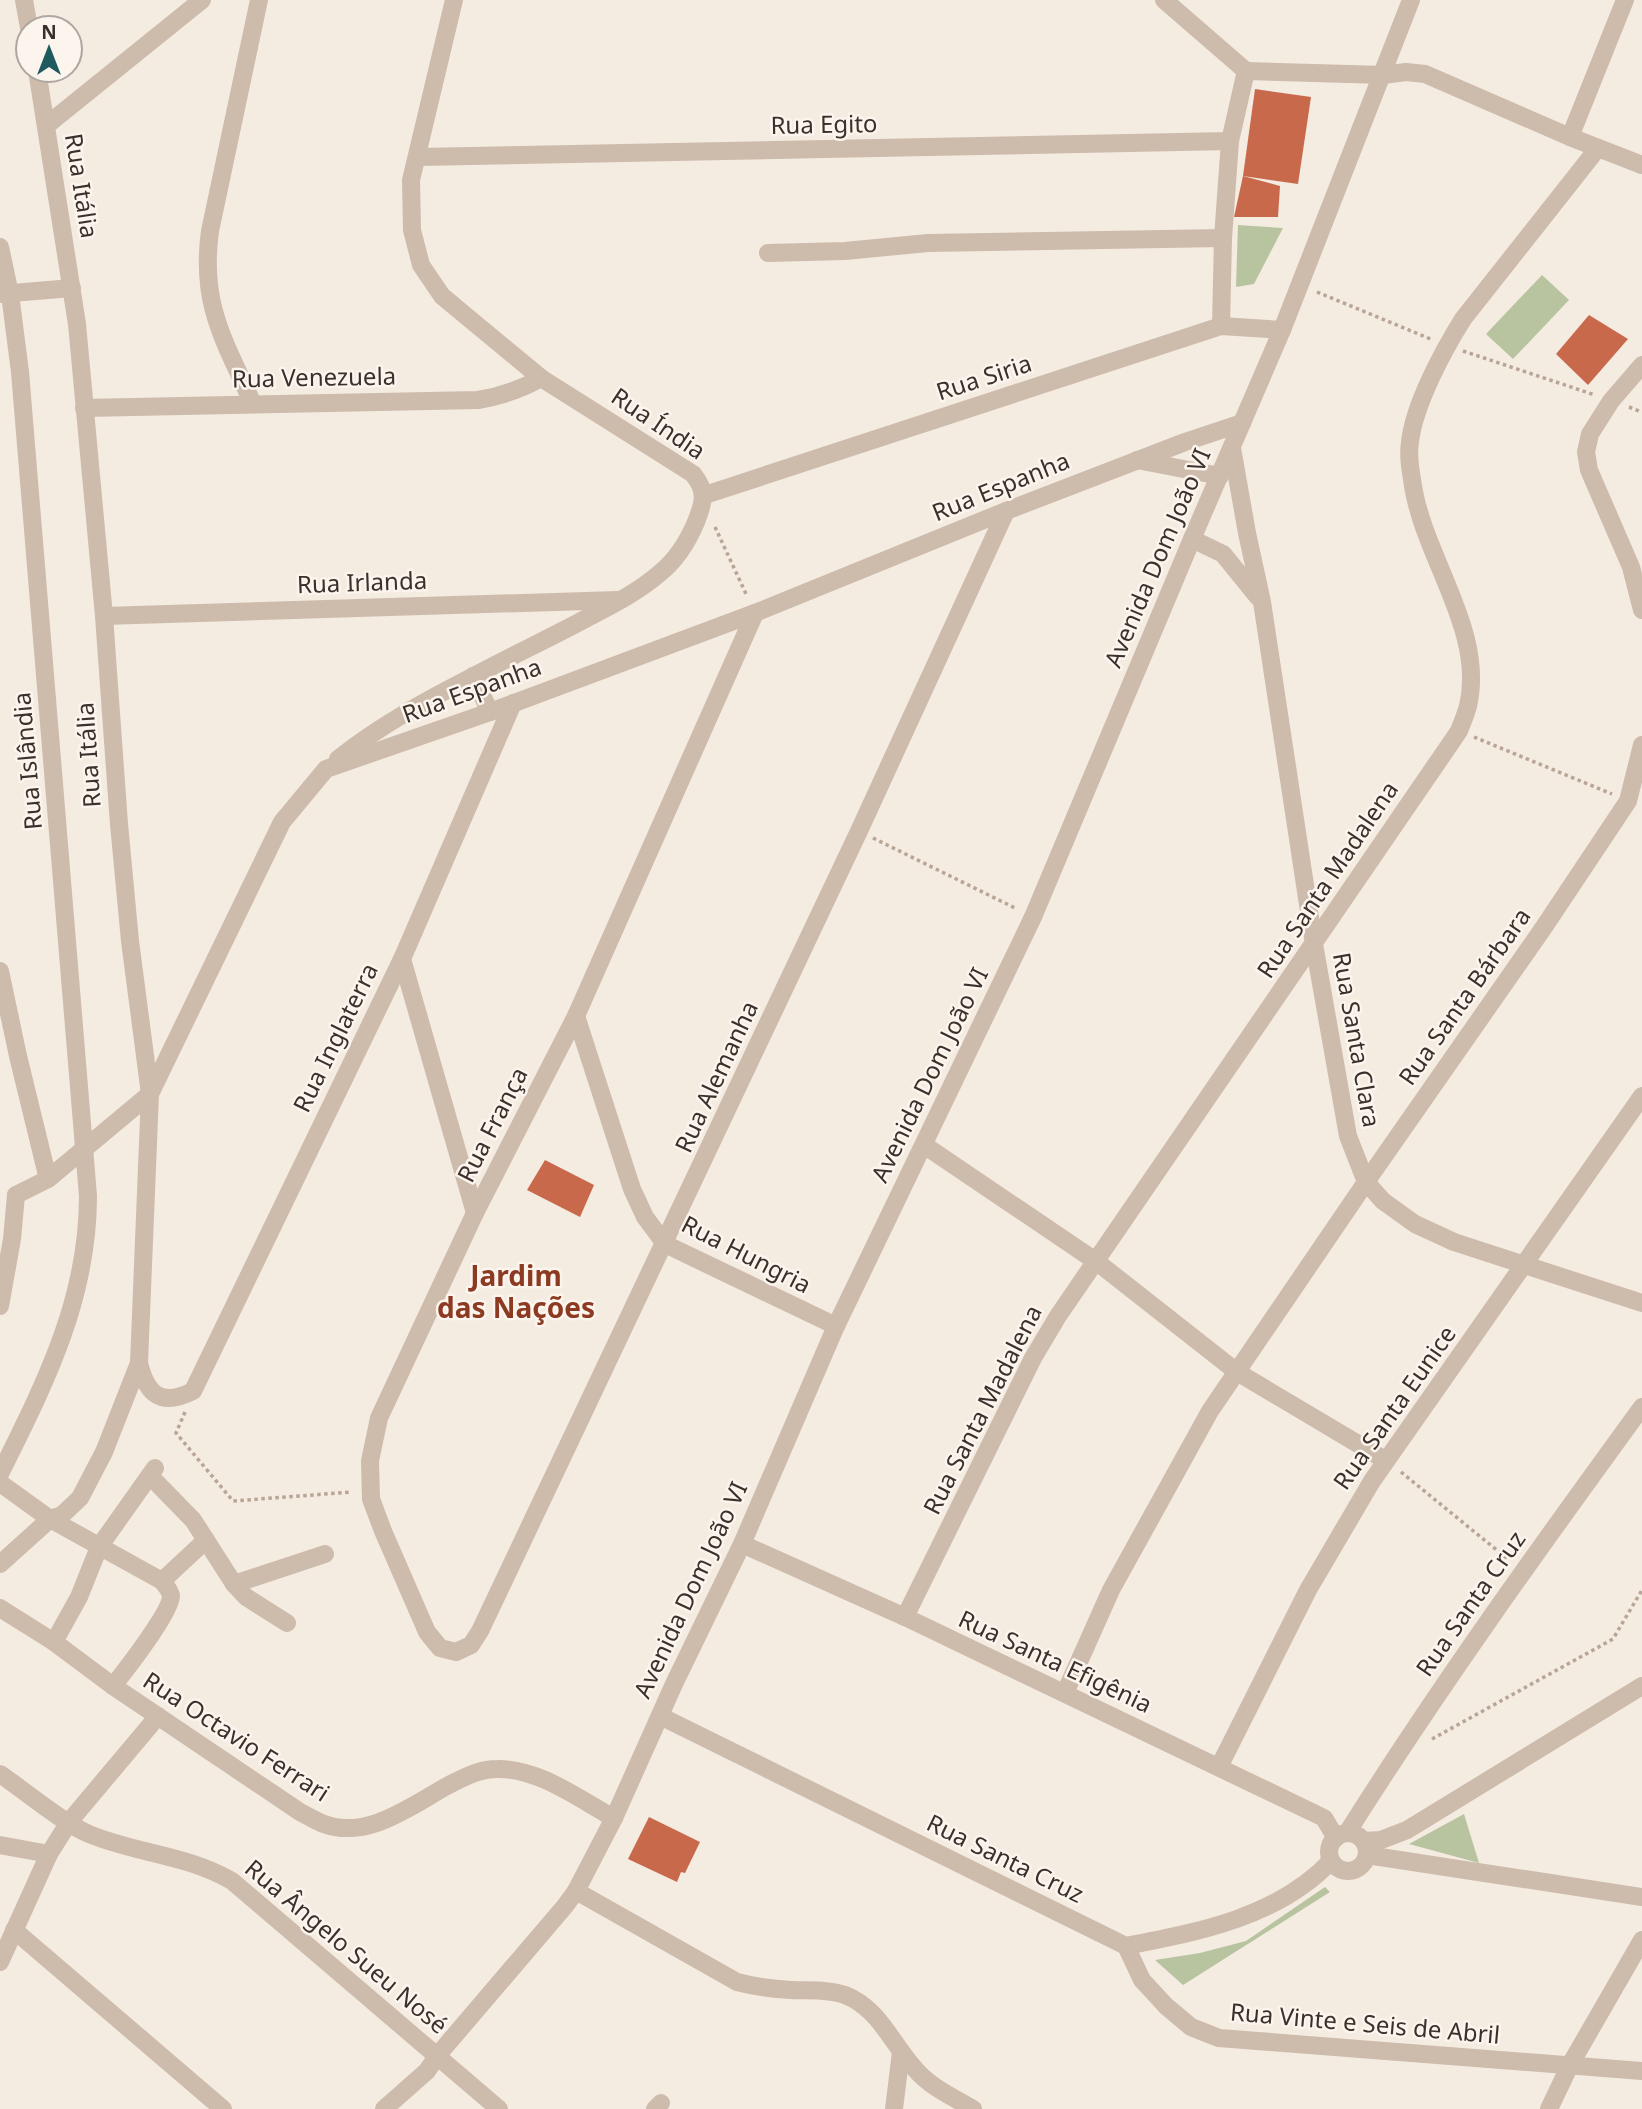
<svg xmlns="http://www.w3.org/2000/svg" width="1642" height="2109" font-family="'Noto Sans',sans-serif">
	<style>
		.green { fill: #b8c4a0 }
		.building { fill: #c8694b }
		.lines { fill: none; stroke-linecap: round; stroke-linejoin: round }
		.path { stroke: #b9a596; stroke-width: 3.5; stroke-dasharray: 3.5 3.5; stroke-linecap: butt }
		.minor { stroke: #cdbbac; stroke-width: 18 }
		.labels { text-anchor: middle; stroke-width: 5; stroke-linejoin: round; paint-order: stroke }
		.street-label { font-size: 24px; fill: #3b302b; stroke: #fbf5ee }
		.quarter-label { font-size: 28px; font-weight: bold; fill: #8c3b22; stroke: #fbf5ee }
	</style>
	<rect width="100%" height="100%" fill="#f4ebe1"/>
	<g class="green">
		<polygon points="1238,225 1283,228 1254,284 1236,287"/>
		<polygon points="1542,275 1569,300 1513,359 1486,334"/>
		<polygon points="1464,1814 1479,1863 1409,1844"/>
		<polygon points="1325,1887 1330,1892 1183,1985 1155,1960 1200,1953 1246,1941"/>
	</g>
	<g class="building">
		<polygon points="1255,89 1311,97 1298,184 1243,176"/>
		<polygon points="1243,176 1280,186 1278,217 1234,217"/>
		<polygon points="1589,315 1628,339 1588,385 1556,354"/>
		<polygon points="545,1160 594,1185 580,1217 527,1190"/>
		<polygon points="649,1817 700,1842 685,1873 681,1872 677,1882 628,1859"/>
	</g>
	<g class="lines">
		<g class="path">
			<polyline points="1317,292 1433,340"/>
			<polyline points="1463,351 1595,395"/>
			<polyline points="1629,407 1642,412"/>
			<polyline points="715,527 747,596"/>
			<polyline points="1474,737 1612,794"/>
			<polyline points="873,838 1017,909"/>
			<polyline points="185,1412 176,1433 233,1501 352,1492"/>
			<polyline points="1401,1472 1509,1560"/>
			<polyline points="1432,1739 1613,1639 1642,1590"/>
		</g>
		<g class="minor">
			<polyline points="24,0 29,28"/>
			<polyline points="1164,0 1246,71"/>
			<path d="M37 70 77 324 104 616 119 824 130 941 150 1094 139 1363C147 1395 161 1407 193 1391L402 959 513 703"/>
			<polyline points="1246,71 1383,75 1406,72 1425,74 1570,137 1642,165"/>
			<polyline points="47,125 202,0"/>
			<polyline points="1570,137 1625,0"/>
			<polyline points="418,157 1230,141"/>
			<path d="M0 247 10 294 20 372 88 1196C88 1300 45 1383 0 1474"/>
			<polyline points="768,253 845,251 928,243 1223,238"/>
			<polyline points="0,294 72,288"/>
			<polyline points="1221,326 1223,238 1230,141 1246,71"/>
			<polyline points="1642,365 1611,401 1590,434 1586,452 1589,470 1631,567 1642,610"/>
			<path d="M253 404C224 340 200 304 210 231L259 0"/>
			<path d="M84 408 478 400C502 396 520 390 541 378"/>
			<polyline points="1232,448 1247,533 1262,602 1314,944 1348,1136 1366,1182 1383,1201 1415,1224 1454,1242 1642,1303"/>
			<polyline points="1137,460 1220,476"/>
			<polyline points="705,495 1221,326 1282,330"/>
			<polyline points="1192,539 1223,554 1258,597"/>
			<polyline points="755,613 576,1016 475,1213 379,1418 370,1461 371,1499 383,1531 427,1632 440,1648 456,1652 471,1645 480,1631 859,831 1006,511"/>
			<polyline points="104,616 618,600"/>
			<polyline points="473,676 490,712"/>
			<path d="M338 759C379 726 427 700 474 676 511 656 550 638 587 618 612 605 638 592 660 573 676 560 688 541 696 522 704 502 707 491 693 474L541 378 442 296 421 265 412 230 411 180 454 0"/>
			<polyline points="402,959 475,1213"/>
			<polyline points="0,971 18,1056 48,1179"/>
			<polyline points="576,1016 632,1189 645,1217 665,1244 836,1326"/>
			<polyline points="924,1145 1097,1262 1237,1372 1385,1460"/>
			<polyline points="16,1195 48,1179 150,1094 282,822 326,769 490,712 755,613 1006,511 1185,442 1242,423"/>
			<polyline points="0,1306 12,1239 16,1195"/>
			<polyline points="150,1476 193,1520 234,1584 246,1597 287,1623"/>
			<path d="M0 1483 50 1519 162 1581C166 1586 170 1590 171 1596 171 1612 125 1671 113 1686"/>
			<polyline points="742,1544 905,1617 1324,1818 1336,1838"/>
			<polyline points="0,1564 50,1519 62,1515 80,1498 104,1452 139,1363"/>
			<polyline points="162,1581 206,1540"/>
			<polyline points="234,1584 325,1554"/>
			<path d="M0 1608 54 1642 113 1686 300 1812C308 1816 316 1821 324 1824 367 1840 411 1806 447 1786 463 1778 478 1769 497 1769 538 1768 579 1799 614 1818"/>
			<path d="M905 1617 1033 1358 1058 1316 1459 731C1462 723 1466 714 1468 706 1486 629 1421 555 1412 479 1410 468 1408 454 1410 442 1414 405 1443 351 1463 319L1598 148"/>
			<polyline points="54,1642 79,1597 99,1547 155,1468"/>
			<polyline points="1065,1693 1111,1590 1210,1411 1366,1182 1544,927 1628,801 1642,745"/>
			<path d="M660 1716 1126 1946C1199 1932 1278 1917 1331 1861"/>
			<polyline points="1219,1767 1308,1590 1372,1481 1642,1096"/>
			<path d="M0 1774C25 1791 63 1823 89 1834 137 1854 185 1854 232 1881L499 2109"/>
			<path d="M1347 1833C1439 1687 1540 1547 1642 1407"/>
			<circle cx="1348" cy="1852" r="19"/>
			<polyline points="1364,1841 1381,1840 1407,1830 1642,1686"/>
			<polyline points="0,1845 49,1854"/>
			<polyline points="1367,1855 1642,1897"/>
			<path d="M576 1891 737 1982C756 1987 772 1989 791 1990 808 1991 829 1989 845 1995 879 2008 892 2044 915 2069 930 2087 953 2097 973 2109"/>
			<polyline points="14,1930 223,2109"/>
			<polyline points="1126,1946 1142,1980 1166,2006 1191,2027 1219,2038 1642,2071"/>
			<polyline points="0,1962 49,1854 69,1822 158,1716"/>
			<polyline points="384,2109 427,2071 437,2056 565,1906 576,1891 614,1818 674,1684 742,1544 836,1326 1033,917 1192,539 1282,330 1411,0"/>
			<polyline points="655,2109 661,2103"/>
			<polyline points="894,2109 901,2052"/>
			<polyline points="1549,2109 1570,2065 1642,1940"/>
		</g>
	</g>
	<g class="labels">
		<g class="street-label">
			<text transform="translate(824 125) rotate(-1)" y="8">Rua Egito</text>
			<text transform="translate(81 186) rotate(81)" y="8">Rua Itália</text>
			<text transform="translate(314 378) rotate(-1)" y="8">Rua Venezuela</text>
			<text transform="translate(984 378) rotate(-18)" y="8">Rua Siria</text>
			<text transform="translate(658 424) rotate(34)" y="8">Rua Índia</text>
			<text transform="translate(1001 487) rotate(-22)" y="8">Rua Espanha</text>
			<text transform="translate(1158 558) rotate(-67)" y="8">Avenida Dom João VI</text>
			<text transform="translate(362 583) rotate(-2)" y="8">Rua Irlanda</text>
			<text transform="translate(472 691) rotate(-20)" y="8">Rua Espanha</text>
			<text transform="translate(89 755) rotate(-94)" y="8">Rua Itália</text>
			<text transform="translate(28 761) rotate(-95)" y="8">Rua Islândia</text>
			<text transform="translate(1328 880) rotate(-56)" y="8">Rua Santa Madalena</text>
			<text transform="translate(1465 997) rotate(-55)" y="8">Rua Santa Bárbara</text>
			<text transform="translate(336 1038) rotate(-64)" y="8">Rua Inglaterra</text>
			<text transform="translate(1356 1040) rotate(80)" y="8">Rua Santa Clara</text>
			<text transform="translate(930 1075) rotate(-64)" y="8">Avenida Dom João VI</text>
			<text transform="translate(717 1077) rotate(-65)" y="8">Rua Alemanha</text>
			<text transform="translate(493 1125) rotate(-63)" y="8">Rua França</text>
			<text transform="translate(746 1255) rotate(27)" y="8">Rua Hungria</text>
			<text transform="translate(1395 1408) rotate(-55)" y="8">Rua Santa Eunice</text>
			<text transform="translate(983 1410) rotate(-63)" y="8">Rua Santa Madalena</text>
			<text transform="translate(691 1590) rotate(-65)" y="8">Avenida Dom João VI</text>
			<text transform="translate(1471 1604) rotate(-55)" y="8">Rua Santa Cruz</text>
			<text transform="translate(1055 1662) rotate(25)" y="8">Rua Santa Efigênia</text>
			<text transform="translate(236 1737) rotate(33)" y="8">Rua Octavio Ferrari</text>
			<text transform="translate(1005 1859) rotate(26)" y="8">Rua Santa Cruz</text>
			<text transform="translate(346 1947) rotate(40)" y="8">Rua Ângelo Sueu Nosé</text>
			<text transform="translate(1365 2024) rotate(5)" y="8">Rua Vinte e Seis de Abril</text>
		</g>
		<g class="quarter-label">
			<text x="516" y="1286">Jardim<tspan x="516" dy="32">das Nações</tspan></text>
		</g>
	</g>
	<g transform="translate(49 49)"><circle r="33" fill="#fbf5ee" stroke="#aea6a0" stroke-width="2"/>
	<path d="M0-5L12 26L0 18L-12 26Z" fill="#1f5a5e"/>
	<text y="-10" font-size="19" font-weight="bold" text-anchor="middle" fill="#3b302b">N</text>
	</g>
</svg>
